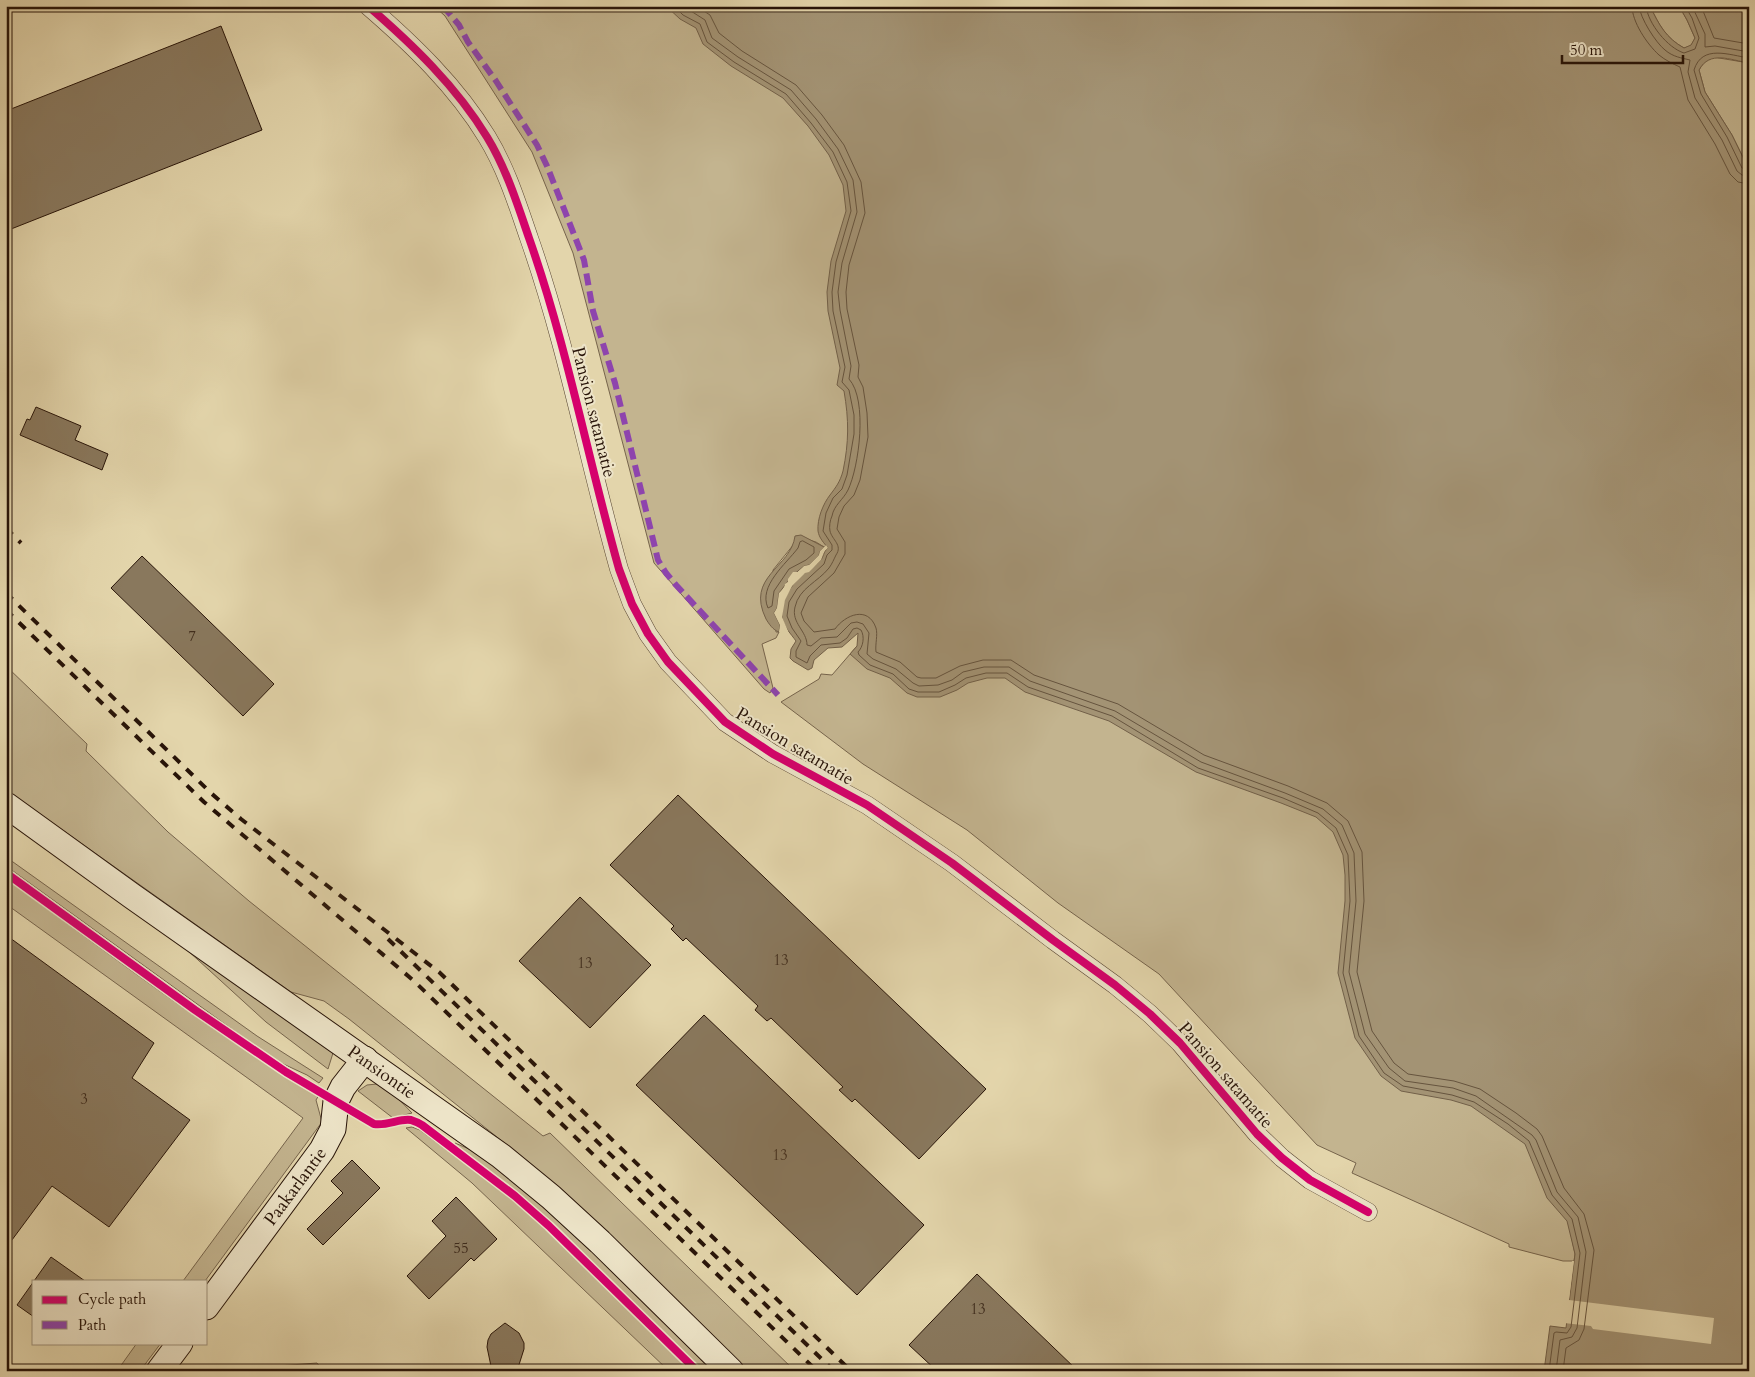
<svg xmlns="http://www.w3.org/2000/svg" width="1755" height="1377" font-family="Cardo,serif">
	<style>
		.green { fill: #c3b48f; stroke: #76644c }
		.water { fill: #a39374; stroke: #726049 }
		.pier { fill: #e3d5ab }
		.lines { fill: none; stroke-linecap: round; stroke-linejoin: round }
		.shore { stroke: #66543e; stroke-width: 1 }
		.building { fill: #89785d; stroke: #281408 }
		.street-casing { stroke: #574431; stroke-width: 19 }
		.secondary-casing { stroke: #281408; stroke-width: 27 }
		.street { stroke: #ede4c8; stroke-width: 18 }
		.secondary { stroke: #ede4c8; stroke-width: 25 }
		.rail { stroke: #281408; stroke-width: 4; stroke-dasharray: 9 9; stroke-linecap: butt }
		.quiet { stroke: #8e44ad; stroke-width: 6; stroke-dasharray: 12 6; stroke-linecap: butt }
		.cycleway-casing { stroke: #ede4c8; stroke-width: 11 }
		.cycleway { stroke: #d6006c; stroke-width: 8 }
		.labels { text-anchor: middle; stroke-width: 4; stroke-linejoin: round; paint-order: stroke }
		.number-label { font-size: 15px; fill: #402d1d }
		.street-label { font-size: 18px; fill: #281408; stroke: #ede4c8 }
	</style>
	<rect width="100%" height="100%" fill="#e3d5ab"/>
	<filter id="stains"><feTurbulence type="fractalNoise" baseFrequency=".004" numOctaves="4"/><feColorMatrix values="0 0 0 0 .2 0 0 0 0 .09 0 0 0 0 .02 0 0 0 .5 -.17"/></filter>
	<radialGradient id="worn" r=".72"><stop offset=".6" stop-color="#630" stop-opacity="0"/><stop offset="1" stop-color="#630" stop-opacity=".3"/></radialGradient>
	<g class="green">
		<polygon points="434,6 708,6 836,105 871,365 826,545 824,547 816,542 796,536 794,544 773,570 776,632 779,632 776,638 762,644 773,688 770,693 764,689 654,563 573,253 532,152 445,16"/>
		<path d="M1650 6H1679L1687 20 1695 38 1691 46 1684 48C1666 38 1659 25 1650 6Z"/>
		<polygon points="1713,57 1749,63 1749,169 1732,135 1705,92 1699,70 1704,62"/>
		<polygon points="857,646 946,646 1325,794 1548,1124 1575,1254 1574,1261 1563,1261 1509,1247 1509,1244 1352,1173 1356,1163 1317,1145 1159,974 1058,903 967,830 863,764 781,702 819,679 821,674 832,675"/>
		<polygon points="6,666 87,744 86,751 168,832 249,901 543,1136 550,1133 795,1371 745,1371 606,1235 522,1157 349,1019 324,1001 291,992 6,790"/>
		<polygon points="6,857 257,1036 323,1078 319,1083 307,1075 279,1062 258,1048 6,866"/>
		<path d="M6 879C109 953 209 1032 319 1095L316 1100 322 1122 205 1281H183L303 1118 6 904Z"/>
		<polygon points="175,939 333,1053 328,1069 266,1022"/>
		<polygon points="377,1084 391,1091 412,1113 393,1118 358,1091 367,1085"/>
		<polygon points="412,1127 420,1130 494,1185 545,1227 690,1371 669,1371 472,1183 406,1128"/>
		<polygon points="455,1143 476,1152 546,1208 716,1371 702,1371 560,1230 518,1193 456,1147"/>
		<polygon points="137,1343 161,1343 140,1371 117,1371"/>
		<polygon points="317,1363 323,1371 259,1371 264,1367"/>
	</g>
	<g class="water">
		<path d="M666 6H1650C1659 25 1666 38 1684 48L1691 45 1695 38 1687 20 1679 6H1749V63C1730 60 1710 50 1699 70L1705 92 1732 135 1749 170V1371H1544L1550 1326 1566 1328 1575 1254 1567 1221 1547 1198 1525 1144 1471 1106 1451 1100 1401 1091 1381 1076 1355 1038 1338 973 1345 901V875L1343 855 1333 832 1316 817 1281 803 1196 772 1109 721 1025 692 1005 678H987L968 683 957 690 940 697H917L907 693 890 678 867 669 850 654 857 646 858 633 842 647 828 648 814 660 812 668 808 670 793 661 790 658 791 649 796 641C791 634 784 627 782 618 779 601 793 583 804 573 809 569 816 566 820 561 824 557 823 552 828 548 824 543 819 538 818 531 817 519 823 504 830 495 836 487 840 482 843 471 849 442 849 420 844 391L837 385 840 368 828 311 827 292 831 261 846 211 843 185 829 155 808 126 783 98 731 66 703 44 696 28 680 19Z"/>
		<path d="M801 535 824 547 820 551 819 555 809 565 804 566 792 576 779 593 777 608 774 613 780 625 779 632C773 630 769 624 766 619 745 576 791 568 795 536Z"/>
	</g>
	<g class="pier">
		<polygon points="826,545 828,548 823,552 821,560 809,572 805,573 792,586 785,600 782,617 788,631 785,631 779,617 782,599 791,584 803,571 808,569 819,559 799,574 795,575 790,584 781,595 779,609 776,613 782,625 781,632 779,632 780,625 774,613 777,608 779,593 784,589 785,584 788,582 788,579 793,572 798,572 804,566 809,565 819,555 820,551"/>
		<polygon points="1572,1261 1574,1261 1569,1300 1714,1318 1711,1344 1593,1329 1591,1326 1564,1323"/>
	</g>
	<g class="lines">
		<g class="shore">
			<path d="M674 6 683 15 700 24 707 42 734 62 786 94 811 123 833 152 847 182 851 211 836 262 832 292 833 311 845 367 842 382 849 390 854 415V434L847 475 842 489 833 498 826 513 823 531 832 545V550L827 555 824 564 797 589 789 602 787 616 792 628 801 641 796 651V657L807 663 810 656 821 645 840 643 847 638 853 629 857 628 861 630C865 637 863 647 858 652L859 655 870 665 893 674 909 689 918 692H939L955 685 966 678 986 673H1007L1028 687 1112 716 1198 768 1283 798 1318 813 1336 828 1348 855 1350 901 1343 973 1359 1036 1384 1073 1403 1086 1452 1095 1474 1102 1508 1124 1529 1141 1552 1195 1572 1219 1580 1253 1571 1327 1567 1333 1556 1332 1554 1333 1549 1371"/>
			<path d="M683 6 705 20 712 38 738 57 791 90 816 119 838 149 853 180 857 212 842 263 838 292 840 310 851 366 849 379C868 400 859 467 848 490 843 500 834 505 832 516 830 520 829 527 830 531 832 540 843 545 836 555 834 559 832 564 829 568 818 582 799 588 795 607 791 623 807 631 807 645L811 646 821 638 837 637 851 623 857 622 863 624 869 633 867 654 873 659 896 669 913 683 919 686 938 685 952 680 963 672 984 667H1009L1030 681 1115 711 1201 762 1285 793 1323 809 1342 825 1354 853 1356 901 1349 972 1365 1034 1389 1068 1405 1081 1453 1088 1476 1096 1532 1135 1536 1140 1557 1192 1578 1217 1586 1252 1577 1328 1572 1337 1560 1340 1556 1371"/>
			<path d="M696 6 710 15 719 33 742 51 796 85 822 115 844 145 861 182 865 213 849 265 846 292 847 309 859 365 858 377 863 387 867 413 868 437 860 480 854 495 844 506 839 517 837 529 845 542V554L834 573 808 597 801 613 804 621 814 632 835 629C845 615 868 605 876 628 878 635 875 644 876 652L900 662 917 677 921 678H936L960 666 983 660H1011L1034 675 1118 704 1204 755 1288 786 1327 803 1348 821 1362 852 1364 901 1357 972 1372 1031 1394 1063 1408 1074 1454 1081 1480 1089 1516 1113 1537 1129 1542 1136 1564 1188 1584 1214 1594 1250 1584 1329 1579 1340 1566 1348 1563 1371"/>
			<path d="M1632 6C1632 22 1647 44 1659 55 1665 60 1673 64 1680 67L1688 100 1715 144 1730 174 1738 182 1749 184"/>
			<path d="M1639 6C1640 18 1656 43 1665 50 1673 57 1682 58 1690 60L1688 72 1695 98 1722 140 1737 171 1742 175 1749 177"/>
			<path d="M1646 6C1648 24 1668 48 1684 53L1695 49 1699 38 1692 18 1685 6"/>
			<polyline points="1692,6 1705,34 1705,47 1715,46 1749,52"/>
			<polyline points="1701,6 1714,38 1749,44"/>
			<path d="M1749 58C1729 55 1702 44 1694 70L1701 94 1727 137 1742 168 1749 170"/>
			<path d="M803 541 814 547V553L806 560 789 569 774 591 772 606 768 608C758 586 786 564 798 548L800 542Z"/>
		</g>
	</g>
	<g class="building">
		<polygon points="221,26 262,130 6,231 6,111"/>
		<polygon points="36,407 81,426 75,440 108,454 102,470 20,435 27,419 30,420"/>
		<polygon points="142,556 274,684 243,716 111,588"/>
		<polygon points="678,795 986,1089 919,1159 855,1099 852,1102 839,1090 843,1087 771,1018 767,1021 755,1010 758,1006 686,938 683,941 671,929 674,926 610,865"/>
		<polygon points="580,897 651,965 590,1028 519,961"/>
		<polygon points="6,935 154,1043 132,1078 190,1120 109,1227 52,1186 6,1248"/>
		<polygon points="704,1015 924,1225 857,1295 636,1085"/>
		<polygon points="352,1160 380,1188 323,1245 307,1229 343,1193 331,1181"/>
		<polygon points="456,1197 497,1239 474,1261 471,1258 429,1299 407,1276 446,1236 432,1221"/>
		<polygon points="51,1257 85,1281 34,1281"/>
		<polygon points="977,1274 1078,1371 937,1371 909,1345"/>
		<polygon points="34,1281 34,1317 17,1305"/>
		<polygon points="505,1323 519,1333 524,1343 524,1349 517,1371 492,1371 487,1347 488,1340 491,1334"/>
	</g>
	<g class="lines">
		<defs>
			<path id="street" d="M368 6C412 44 456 86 487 137 506 168 517 203 529 238 567 346 588 459 619 569L632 604 648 634 668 662 725 722 773 754 867 805 952 863 1053 940 1115 985 1150 1014 1180 1043 1257 1134 1282 1158 1310 1180 1368 1212"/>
			<g id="secondary">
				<path id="s1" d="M6 805 132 896 501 1156 551 1197 600 1242 731 1371"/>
				<path id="s2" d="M206 1307 322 1150 333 1129 336 1101 343 1087 365 1059"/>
				<polyline points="159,1371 180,1343"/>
			</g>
		</defs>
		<use href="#street" class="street-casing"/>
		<use href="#secondary" class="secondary-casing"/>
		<use href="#street" class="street"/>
		<use href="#secondary" class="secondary"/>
		<g class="rail">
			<polyline points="6,528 21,543"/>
			<polyline points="6,593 212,794 241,819 439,972 851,1371"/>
			<polyline points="6,610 204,802 414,981 817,1371"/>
			<polyline points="388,939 834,1371"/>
		</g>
		<polyline class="quiet" points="443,6 459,25 468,42 496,81 537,145 547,166 566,214 584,260 593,311 615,383 658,560 666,573 676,585 778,695"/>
		<defs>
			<g id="cycleway">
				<path d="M368 6C412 44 456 86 487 137 506 168 517 203 529 238 567 346 588 459 619 569L632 604 648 634 668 662 725 722 773 754 867 805 952 863 1053 940 1115 985 1150 1014 1180 1043 1257 1134 1282 1158 1310 1180 1368 1212"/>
				<path d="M6 873 195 1010 286 1072 374 1124C388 1126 400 1118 411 1120 414 1121 419 1123 422 1125L515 1196 549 1226 697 1371"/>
			</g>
		</defs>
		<use href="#cycleway" class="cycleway-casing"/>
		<use href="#cycleway" class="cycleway"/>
	</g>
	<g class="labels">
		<g class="number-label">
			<text x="192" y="641">7</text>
			<text x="781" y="965">13</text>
			<text x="585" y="968">13</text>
			<text x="84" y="1104">3</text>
			<text x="780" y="1160">13</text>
			<text x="461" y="1253">55</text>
			<text x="978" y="1314">13</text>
		</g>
		<g class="street-label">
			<text transform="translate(594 412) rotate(76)" y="6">Pansion satamatie</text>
			<text transform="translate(795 746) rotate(31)" y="6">Pansion satamatie</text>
			<text dy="6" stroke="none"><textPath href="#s1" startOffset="461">Pansiontie</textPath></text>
			<text transform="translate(1226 1075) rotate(49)" y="6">Pansion satamatie</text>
			<text dy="6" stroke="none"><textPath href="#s2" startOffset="150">Paakarlantie</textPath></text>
		</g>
	</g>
	<rect width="1755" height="1377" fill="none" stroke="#e3d5ab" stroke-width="25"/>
	<rect x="8" y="8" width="1740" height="1362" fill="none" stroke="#281408" stroke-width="2.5"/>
	<rect x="12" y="12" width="1730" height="1352" fill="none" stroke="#281408"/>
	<rect x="32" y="1280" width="175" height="65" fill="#ede4c8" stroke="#9e917b"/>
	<rect x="42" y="1296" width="25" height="8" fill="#d6006c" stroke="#9e917b"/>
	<text x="78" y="1304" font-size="15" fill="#281408">Cycle path</text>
	<rect x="42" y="1321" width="25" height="8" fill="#8e44ad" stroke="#9e917b"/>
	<text x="78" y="1330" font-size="15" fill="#281408">Path</text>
	<path d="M1562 55v8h121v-8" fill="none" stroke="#281408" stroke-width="2.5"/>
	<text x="1570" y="55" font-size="15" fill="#281408" stroke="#ede4c8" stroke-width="4" paint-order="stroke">50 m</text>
	<rect width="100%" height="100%" filter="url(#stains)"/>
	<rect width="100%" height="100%" fill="url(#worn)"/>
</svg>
